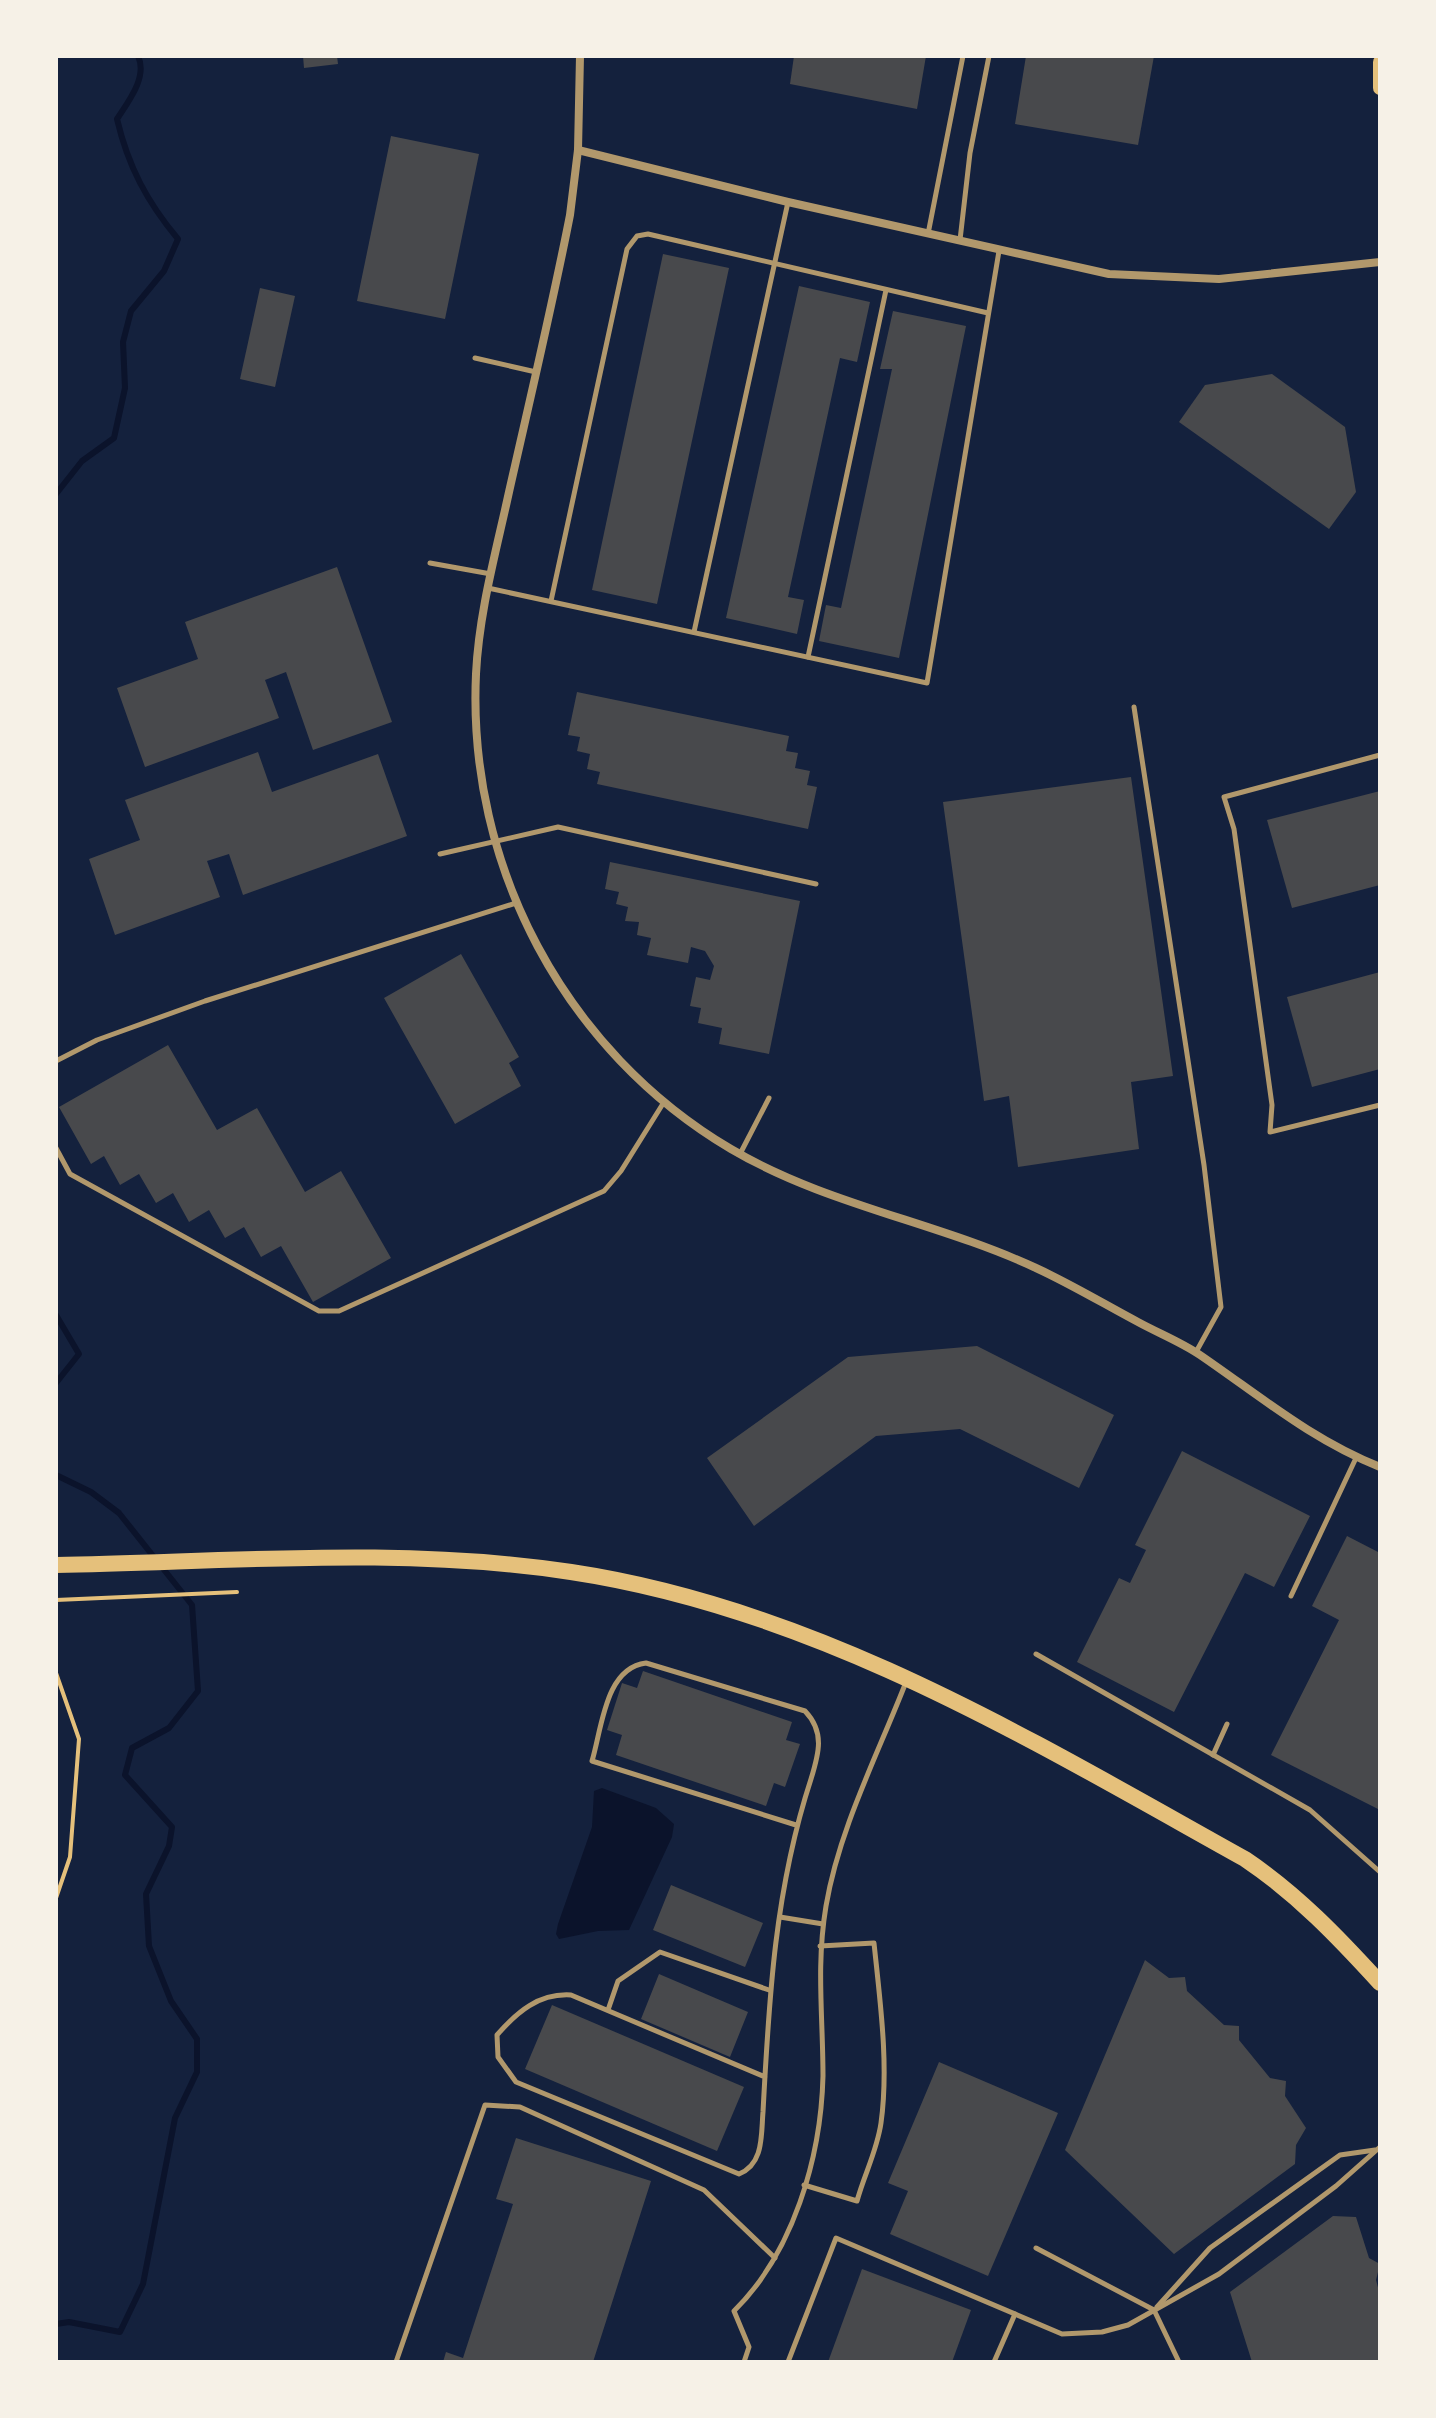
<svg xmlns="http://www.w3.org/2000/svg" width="1436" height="2418" font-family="'Noto Serif',serif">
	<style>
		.water { fill: #0b132b }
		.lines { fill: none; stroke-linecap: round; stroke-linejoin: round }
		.stream { stroke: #0b132b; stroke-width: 6 }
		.building { fill: #48494c }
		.path { stroke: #e5c07b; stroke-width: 4 }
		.service { stroke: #b1986c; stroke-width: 5 }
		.minor { stroke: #b1986c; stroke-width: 8 }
		.secondary { stroke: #e5c07b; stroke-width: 14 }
		.primary { stroke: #e5c07b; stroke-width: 16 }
	</style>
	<rect width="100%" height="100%" fill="#14213d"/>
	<polygon class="water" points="602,1788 656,1808 674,1824 672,1837 629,1930 598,1931 559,1939 556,1934 558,1924 592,1827 594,1791"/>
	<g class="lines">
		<g class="stream">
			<path d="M56 494 82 461 114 438 125 388 123 342 131 311 164 271 178 239C147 202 128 166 117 119 128 102 148 77 138 56"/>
			<polyline points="56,1315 79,1354 56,1383"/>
			<polyline points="56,1475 91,1492 119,1513 192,1605 198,1691 169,1728 132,1748 125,1775 172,1827 169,1846 146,1894 149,1946 171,2001 197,2039 197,2072 175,2118 143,2284 120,2332 69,2322 56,2324"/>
		</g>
	</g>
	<g class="building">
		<polygon points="303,56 337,56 338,64 304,68"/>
		<polygon points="794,56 926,56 917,109 790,84"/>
		<polygon points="1026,56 1154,56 1138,145 1015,124"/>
		<polygon points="391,136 479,154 445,319 357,301"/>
		<polygon points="663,254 729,268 657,604 592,590"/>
		<polygon points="799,286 870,302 857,362 840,358 788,597 804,600 797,634 726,618"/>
		<polygon points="260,288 295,296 275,387 240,379"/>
		<polygon points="893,311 966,326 899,658 819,641 826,605 841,608 892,369 880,369"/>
		<polygon points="1272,374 1345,427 1356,492 1329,529 1179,422 1205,385"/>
		<polygon points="337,567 392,722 313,750 286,672 265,680 279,718 145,767 117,688 198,659 185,622"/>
		<polygon points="577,692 789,736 786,751 798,753 795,768 810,771 807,785 817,787 808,829 597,784 600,772 587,769 590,754 577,751 580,737 568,735"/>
		<polygon points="258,752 272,792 378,754 407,836 243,895 229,854 207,861 220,897 115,935 89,859 140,840 125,800"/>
		<polygon points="1131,777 1173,1076 1131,1082 1139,1149 1018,1167 1009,1096 984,1101 943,802"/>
		<polygon points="1380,791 1380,885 1292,908 1267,820"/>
		<polygon points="610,862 800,901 769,1054 719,1044 722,1028 698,1023 701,1008 690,1006 696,977 710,980 714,966 705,951 691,947 688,963 647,955 651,938 637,935 639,922 625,921 628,907 616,904 619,892 605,889"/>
		<polygon points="461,954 519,1057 509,1063 521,1086 455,1124 384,998"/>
		<polygon points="1380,972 1380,1069 1312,1087 1287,997"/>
		<polygon points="168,1045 217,1130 257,1108 305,1192 341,1171 391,1258 313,1302 281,1246 261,1257 244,1227 225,1238 209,1210 189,1222 173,1193 156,1203 139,1174 120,1185 104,1156 91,1164 59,1107"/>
		<polygon points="977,1346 1114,1415 1079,1488 960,1429 876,1436 754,1526 707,1458 848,1357"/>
		<polygon points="1182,1451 1310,1516 1274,1587 1245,1573 1174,1712 1077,1662 1119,1578 1130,1583 1146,1550 1135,1545"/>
		<polygon points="1347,1536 1380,1553 1378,1809 1271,1755 1339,1620 1312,1606"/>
		<polygon points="643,1671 792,1722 786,1740 800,1744 785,1787 774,1783 766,1806 616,1755 622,1735 607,1730 622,1683 637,1688"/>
		<polygon points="671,1885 763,1923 745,1967 653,1930"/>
		<polygon points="1145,1960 1169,1978 1185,1977 1187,1991 1224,2025 1239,2026 1239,2040 1270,2078 1286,2081 1285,2096 1306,2128 1296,2145 1295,2164 1174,2254 1065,2150"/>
		<polygon points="659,1974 748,2012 730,2057 641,2019"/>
		<polygon points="552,2005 744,2087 717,2151 525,2069"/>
		<polygon points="939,2062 1058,2113 988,2276 890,2234 908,2191 888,2183"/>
		<polygon points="516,2138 651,2181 593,2362 443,2362 446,2352 463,2358 513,2204 496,2199"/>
		<polygon points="1333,2216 1356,2217 1369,2258 1380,2264 1376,2280 1380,2295 1380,2362 1252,2362 1230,2292"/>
		<polygon points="862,2269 971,2310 952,2362 828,2362"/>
	</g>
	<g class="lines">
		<g class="path">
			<polyline points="56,1600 237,1592"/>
			<polyline points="56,1673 79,1739 70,1857 56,1898"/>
		</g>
		<g class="service">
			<polyline points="928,234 963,56"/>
			<polyline points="960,240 970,153 989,56"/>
			<polyline points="475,358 536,372"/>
			<polyline points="430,563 491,574"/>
			<polyline points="488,588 927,683 999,251"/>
			<polyline points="551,601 627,249 637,236 648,234 988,313"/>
			<polyline points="694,632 788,202"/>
			<polyline points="808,657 886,290"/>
			<polyline points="1134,707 1204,1165 1221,1307 1196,1352"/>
			<polyline points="1380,755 1224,797 1234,829 1272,1105 1270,1132 1380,1105"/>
			<polyline points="440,854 558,827 816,884"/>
			<polyline points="56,1061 97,1040 205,1001 516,903"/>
			<polyline points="56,1148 70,1174 319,1311 339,1311 604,1191 621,1171 664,1102"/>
			<polyline points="740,1154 769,1098"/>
			<polyline points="1291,1596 1356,1458"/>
			<polyline points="1036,1654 1310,1810 1380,1872"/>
			<polyline points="1213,1755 1227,1724"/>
			<polyline points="780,1917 823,1924"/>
			<polyline points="608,2010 618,1981 660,1952 769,1990"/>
			<path d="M765 2077 571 1995C539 1993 517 2012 497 2035L498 2057 516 2082 739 2174C764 2164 761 2135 763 2112 769 1997 775 1889 811 1779 819 1753 825 1732 805 1711L646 1663C605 1668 602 1728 592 1761L796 1825"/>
			<path d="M804 2185 857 2201C864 2175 877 2151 881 2123 889 2065 880 2001 874 1943L820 1946"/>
			<polyline points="1036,2248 1154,2310 1179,2362"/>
			<polyline points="1157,2307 1210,2248 1340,2155 1375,2150"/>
			<polyline points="396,2362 485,2105 520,2107 704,2190 775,2258"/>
			<path d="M744 2362 749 2347 734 2311C793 2253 821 2158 823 2076 823 2017 816 1966 826 1906 839 1829 878 1754 906 1682"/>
			<polyline points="788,2362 836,2238 1062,2334 1102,2332 1128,2325 1219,2274 1336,2186 1380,2147"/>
			<polyline points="994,2362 1015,2314"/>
		</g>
		<g class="minor">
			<path d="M580 56 578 150 570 215C552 307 530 399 509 492 496 552 479 612 476 674 467 866 565 1051 731 1149 826 1205 937 1222 1036 1268 1071 1284 1104 1304 1138 1322 1158 1333 1181 1342 1200 1355 1260 1396 1312 1440 1380 1467"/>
			<polyline points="578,150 788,202 1109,274 1219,279 1380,262"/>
		</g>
		<polyline class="secondary" points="1380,62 1380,88"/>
		<path class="primary" d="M56 1565C227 1562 401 1546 571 1572 817 1609 1031 1740 1245 1859 1297 1894 1338 1937 1380 1983"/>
	</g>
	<rect width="1436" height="2418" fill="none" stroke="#f6f1e7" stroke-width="116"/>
</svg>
